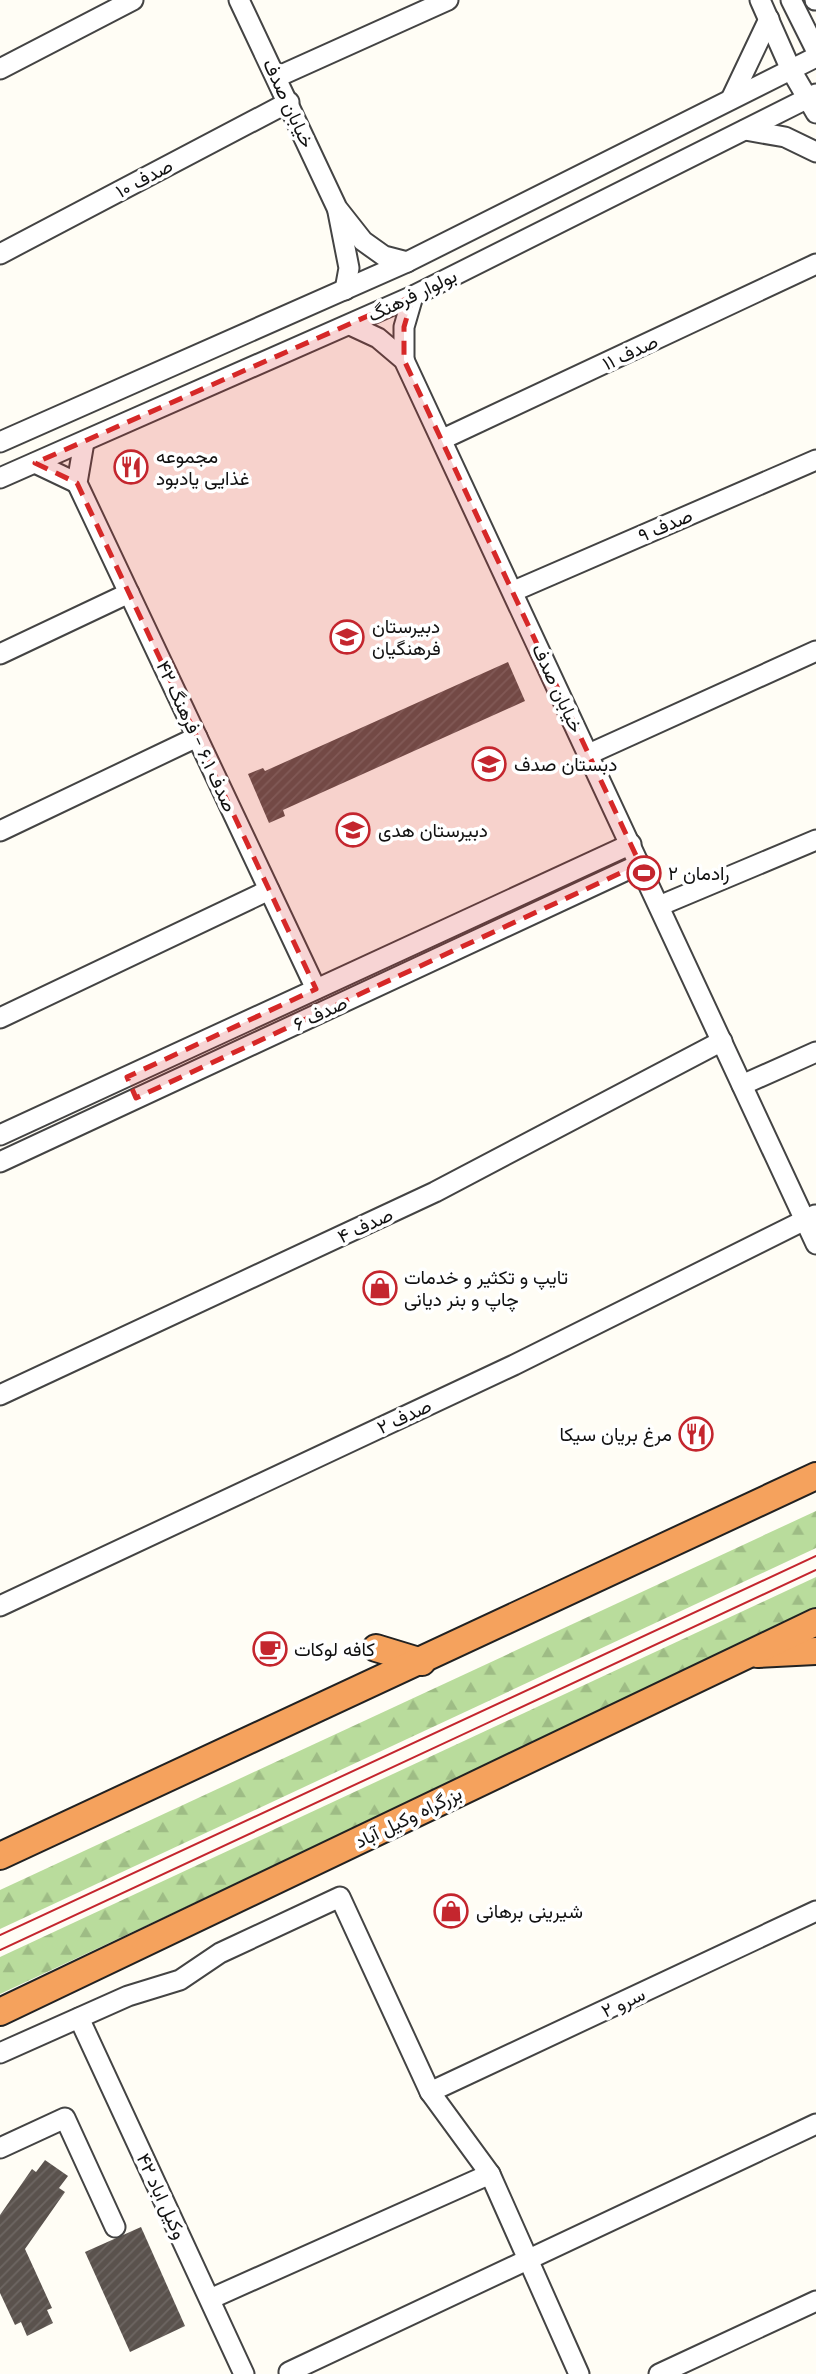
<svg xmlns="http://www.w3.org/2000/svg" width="816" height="2374" font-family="Lora,Vazirmatn,serif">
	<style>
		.forest { fill: url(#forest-firs) }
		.building { fill: url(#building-hatch) }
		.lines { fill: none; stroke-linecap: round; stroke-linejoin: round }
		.minor-casing { stroke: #444; stroke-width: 23 }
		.highway-casing { stroke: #222; stroke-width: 30 }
		.minor { stroke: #fff; stroke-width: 19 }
		.highway { stroke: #f5a25d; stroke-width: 26 }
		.tram { stroke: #c4262e; stroke-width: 2 }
		.marked { fill: #d62828; fill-opacity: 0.2; stroke: #d62828; stroke-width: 5; stroke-dasharray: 14 9; stroke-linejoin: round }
		.labels { text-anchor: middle; stroke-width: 7; stroke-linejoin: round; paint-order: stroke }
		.street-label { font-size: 19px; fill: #111; stroke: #fff }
		.poi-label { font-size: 19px; fill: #111; stroke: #fff; text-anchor: start }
	</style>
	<defs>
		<pattern id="forest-firs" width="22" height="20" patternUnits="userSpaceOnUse" patternTransform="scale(1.75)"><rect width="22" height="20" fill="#b9dc9c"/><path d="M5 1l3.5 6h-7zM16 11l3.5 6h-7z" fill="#9ebc85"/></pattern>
		<pattern id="building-hatch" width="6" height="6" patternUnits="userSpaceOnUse" patternTransform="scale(1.75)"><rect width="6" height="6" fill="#5a524d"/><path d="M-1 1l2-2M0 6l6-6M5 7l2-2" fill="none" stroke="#6d6662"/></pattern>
	</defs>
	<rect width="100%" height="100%" fill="#fffdf5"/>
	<g class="forest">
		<polygon points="816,1511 816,1548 0,1929 0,1890"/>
		<polygon points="816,1577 816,1612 0,1994 0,1957"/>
	</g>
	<g class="building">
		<polygon points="508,662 525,701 283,810 285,816 269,823 248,774 263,768 265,771"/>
		<polygon points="45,2160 68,2176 59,2188 65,2192 25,2249 52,2308 47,2310 53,2323 27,2336 21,2322 15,2325 0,2293 0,2215 32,2169 36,2172"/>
		<polygon points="141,2227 185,2326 130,2352 85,2252"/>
	</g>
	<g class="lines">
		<defs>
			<g id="minor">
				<polyline points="239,0 337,208 363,241 384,256 407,262"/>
				<polyline points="760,0 791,70 816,113"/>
				<polyline points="791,0 816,50"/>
				<polyline points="815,0 816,0"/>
				<polyline points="0,69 133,0"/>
				<polyline points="277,77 448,0"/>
				<polyline points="731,99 769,19"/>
				<polyline points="745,130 785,137 816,152"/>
				<polyline points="338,212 349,268 345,290"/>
				<polyline points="0,254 289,102"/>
				<polyline points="350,325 378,338 404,360 816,1244"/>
				<polyline points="404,360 404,327 413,296"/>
				<polyline points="443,439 816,264"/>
				<polyline points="0,442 407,262 816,57"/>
				<polyline points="84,442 77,483 316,989"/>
				<polyline points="35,463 77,483"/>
				<polyline points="0,478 413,296 816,94"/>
				<polyline points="514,591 816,460"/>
				<polyline points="0,654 129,593"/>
				<polyline points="589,754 816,651"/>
				<polyline points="0,831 197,737"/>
				<polyline points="659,906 816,840"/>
				<polyline points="0,1018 269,890"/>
				<polyline points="742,1085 816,1052"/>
				<polyline points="0,1135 631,844"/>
				<polyline points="0,1162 640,864"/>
				<polyline points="0,1395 435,1192 722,1041"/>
				<polyline points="0,1606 514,1365 815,1215"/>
				<polyline points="79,2018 244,2374"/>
				<polyline points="0,2053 128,1996 180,1980 220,1953 340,1897 430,2092 490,2174 579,2374"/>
				<polyline points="430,2092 816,1911"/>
				<polyline points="0,2148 65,2118 115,2227"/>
				<polyline points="210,2299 490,2174"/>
				<polyline points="289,2372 816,2124"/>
				<polyline points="659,2374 816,2301"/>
			</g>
			<g id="highway">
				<polyline points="376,1648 422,1662"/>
				<polyline points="758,1654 816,1651"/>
				<polyline points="0,1856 816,1476"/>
				<polyline points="0,2012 816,1622"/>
			</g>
		</defs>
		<use href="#minor" class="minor-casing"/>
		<use href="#highway" class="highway-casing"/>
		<use href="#minor" class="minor"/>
		<use href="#highway" class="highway"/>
		<g class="tram">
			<polyline points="0,1935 816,1556"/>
			<polyline points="0,1950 816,1570"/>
		</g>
	</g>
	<path class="marked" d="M413 296 404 327V360L640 864 136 1098 127 1077 316 989 77 483 35 463Z"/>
	<defs>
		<symbol id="restaurant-ring" viewBox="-11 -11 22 22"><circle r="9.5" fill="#fff" stroke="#c4262e" stroke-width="1.5"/><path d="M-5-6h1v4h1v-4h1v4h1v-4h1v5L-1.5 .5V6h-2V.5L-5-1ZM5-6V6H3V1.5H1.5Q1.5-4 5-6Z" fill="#c4262e"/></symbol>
		<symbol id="school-ring" viewBox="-11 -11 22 22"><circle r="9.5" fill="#fff" stroke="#c4262e" stroke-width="1.5"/><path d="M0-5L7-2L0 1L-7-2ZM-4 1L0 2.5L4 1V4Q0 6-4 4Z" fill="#c4262e"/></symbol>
		<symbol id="stadium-ring" viewBox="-11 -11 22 22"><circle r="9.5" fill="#fff" stroke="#c4262e" stroke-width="1.5"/><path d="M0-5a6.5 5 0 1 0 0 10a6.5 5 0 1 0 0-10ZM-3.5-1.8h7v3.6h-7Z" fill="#c4262e"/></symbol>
		<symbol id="shop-ring" viewBox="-11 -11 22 22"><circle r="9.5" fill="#fff" stroke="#c4262e" stroke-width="1.5"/><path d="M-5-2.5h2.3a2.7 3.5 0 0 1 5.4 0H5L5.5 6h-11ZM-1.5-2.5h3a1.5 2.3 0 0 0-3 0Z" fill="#c4262e"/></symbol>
		<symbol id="cafe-ring" viewBox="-11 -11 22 22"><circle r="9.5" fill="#fff" stroke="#c4262e" stroke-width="1.5"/><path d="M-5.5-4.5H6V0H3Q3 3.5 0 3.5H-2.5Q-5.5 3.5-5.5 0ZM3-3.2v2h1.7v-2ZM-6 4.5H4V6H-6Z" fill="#c4262e"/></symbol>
	</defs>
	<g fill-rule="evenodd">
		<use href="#restaurant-ring" x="112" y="448" width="38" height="38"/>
		<use href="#school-ring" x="328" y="618" width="38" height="38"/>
		<use href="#school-ring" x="470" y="745" width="38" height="38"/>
		<use href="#school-ring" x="334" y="811" width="38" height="38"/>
		<use href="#stadium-ring" x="625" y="854" width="38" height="38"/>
		<use href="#shop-ring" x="361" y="1269" width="38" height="38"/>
		<use href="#restaurant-ring" x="677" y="1415" width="38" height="38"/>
		<use href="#cafe-ring" x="251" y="1630" width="38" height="38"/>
		<use href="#shop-ring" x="432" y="1892" width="38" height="38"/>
	</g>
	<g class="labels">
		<g class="street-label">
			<text transform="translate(289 103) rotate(65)" y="7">خیابان صدف</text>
			<text transform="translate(144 178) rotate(-28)" y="7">صدف ۱۰</text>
			<text transform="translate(412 295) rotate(-26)" y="7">بولوار فرهنگ</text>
			<text transform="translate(630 352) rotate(-25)" y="7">صدف ۱۱</text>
			<text transform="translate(665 525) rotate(-23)" y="7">صدف ۹</text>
			<text transform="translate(558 688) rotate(65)" y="7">خیابان صدف</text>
			<text transform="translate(197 736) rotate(65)" y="7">صدف ۶.۱ - فرهنگ ۴۲</text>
			<text transform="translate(320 1013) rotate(-25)" y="7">صدف ۶</text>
			<text transform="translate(365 1225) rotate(-25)" y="7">صدف ۴</text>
			<text transform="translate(404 1416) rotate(-25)" y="7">صدف ۲</text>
			<text transform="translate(408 1817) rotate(-26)" y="7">بزرگراه وکیل آباد</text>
			<text transform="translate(623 2002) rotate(-25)" y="7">سرو ۲</text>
			<text transform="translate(162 2196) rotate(65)" y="7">وکیل اباد ۴۲</text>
		</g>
		<g class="poi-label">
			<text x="156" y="463">مجموعه<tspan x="156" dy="22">غذایی یادبود</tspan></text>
			<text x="372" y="633">دبیرستان<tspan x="372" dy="22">فرهنگیان</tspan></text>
			<text x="514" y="771">دبستان صدف</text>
			<text x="378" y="837">دبیرستان هدی</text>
			<text x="668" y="880">رادمان ۲</text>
			<text x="404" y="1284">تایپ و تکثیر و خدمات<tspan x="404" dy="22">چاپ و بنر دیانی</tspan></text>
			<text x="672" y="1441" text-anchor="end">مرغ بریان سیکا</text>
			<text x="294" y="1656">کافه لوکات</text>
			<text x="476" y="1918">شیرینی برهانی</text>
		</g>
	</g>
</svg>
